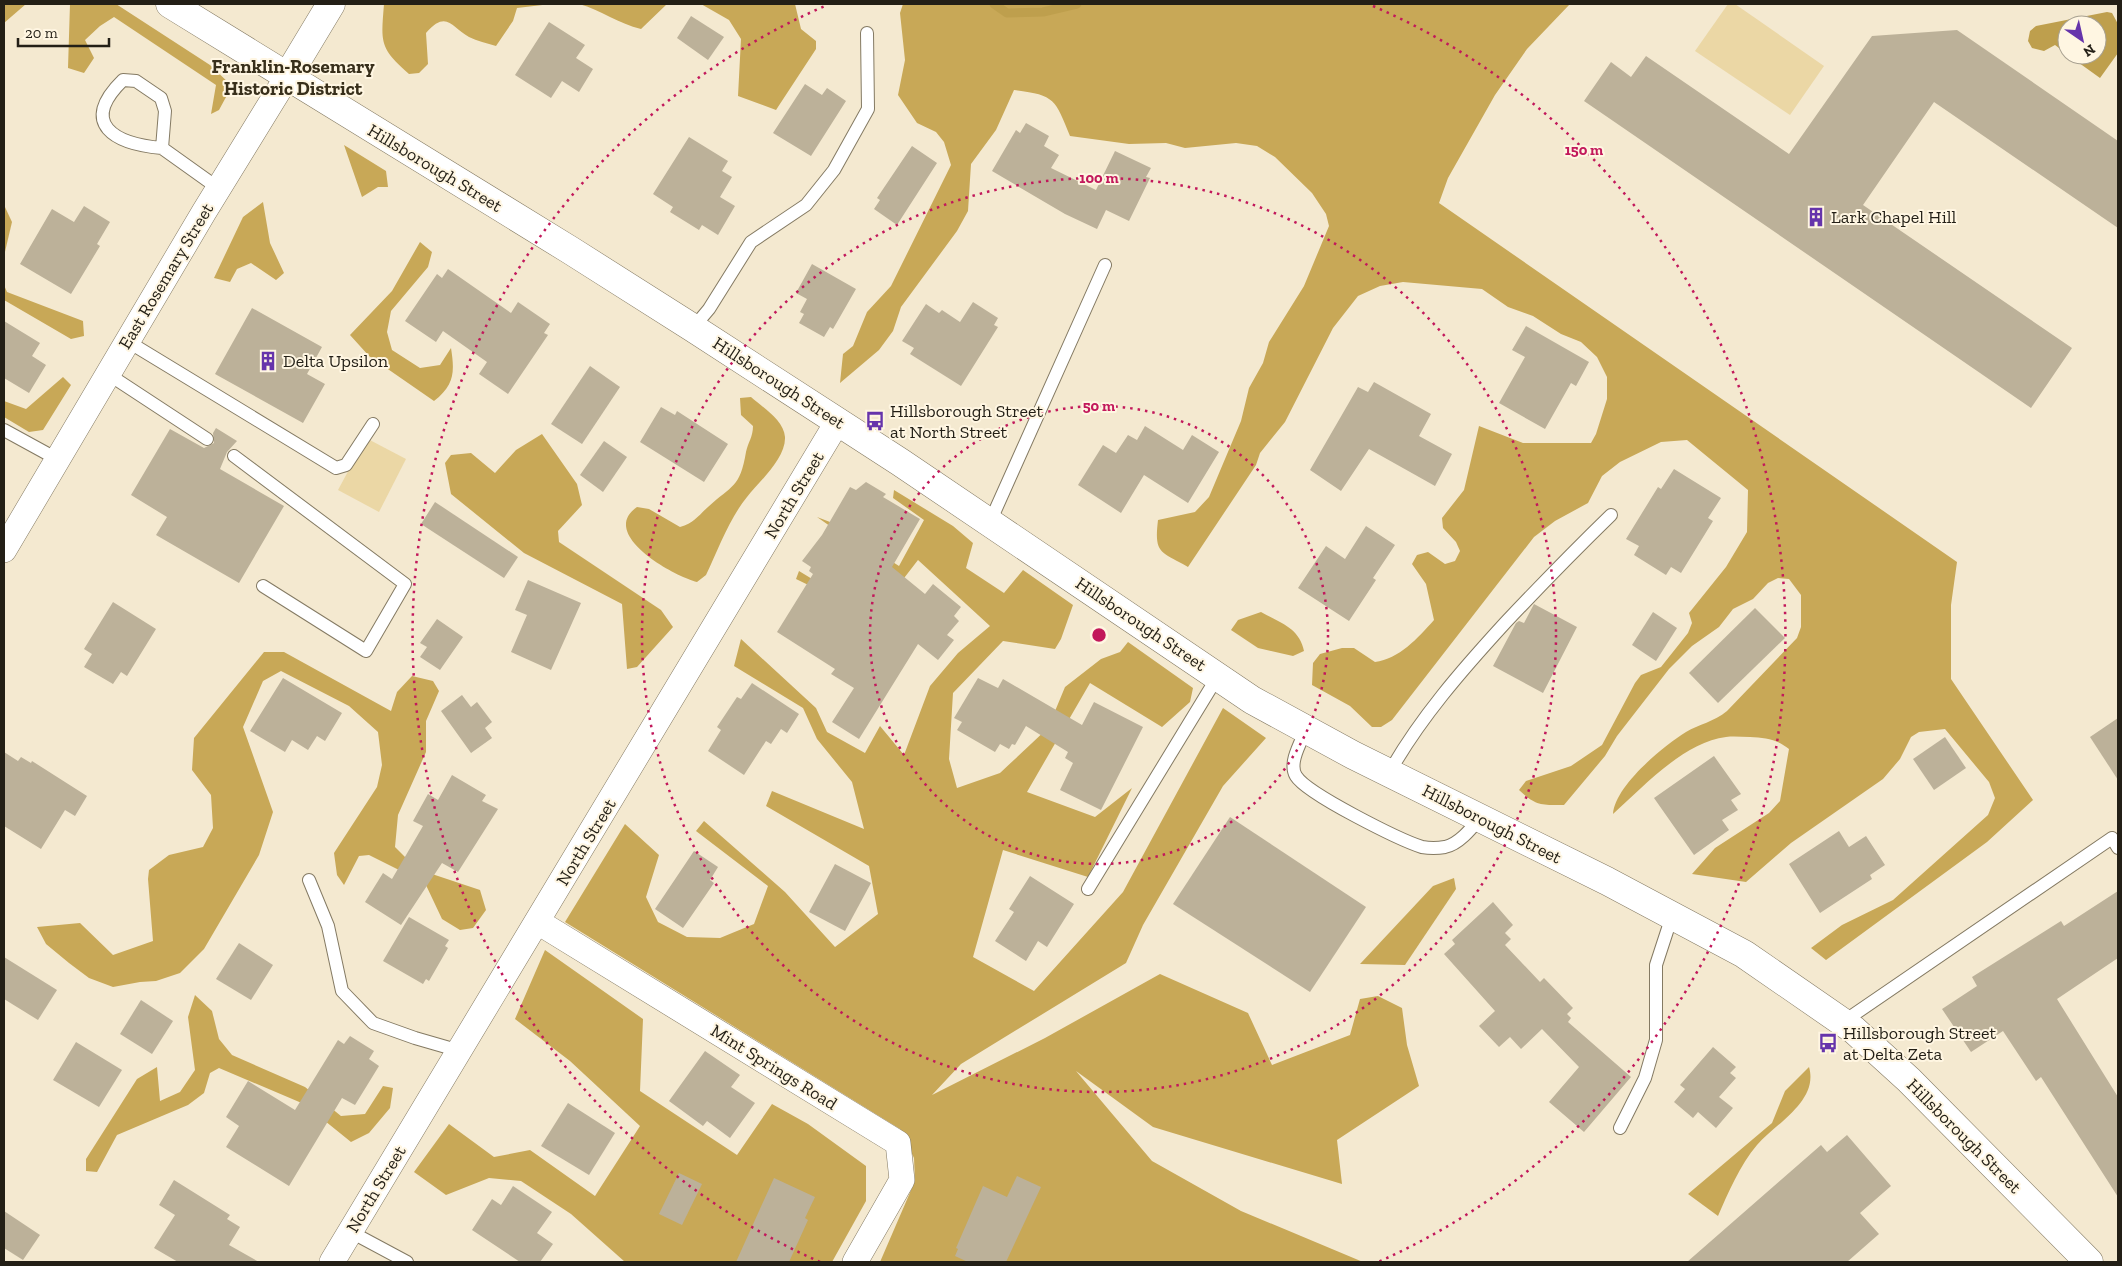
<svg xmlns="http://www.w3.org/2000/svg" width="2122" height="1266" font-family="'Zilla Slab',serif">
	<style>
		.green { fill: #ebd7a5 }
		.forest { fill: #c8a857 }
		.water { fill: #be9f4d }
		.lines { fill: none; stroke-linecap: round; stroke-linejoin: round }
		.stream { stroke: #be9f4d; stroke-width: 9 }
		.building { fill: #bcb199 }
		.service-casing { stroke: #847a63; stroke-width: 14 }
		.minor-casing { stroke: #847a63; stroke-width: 26 }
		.tertiary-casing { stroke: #847a63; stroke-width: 29 }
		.service { stroke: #fff; stroke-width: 12 }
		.minor { stroke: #fff; stroke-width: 25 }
		.tertiary { stroke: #fff; stroke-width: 28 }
		.ring { fill: none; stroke: #c2185b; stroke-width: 2.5; stroke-dasharray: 2.5 5 }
		.labels { text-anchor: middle; stroke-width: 4; stroke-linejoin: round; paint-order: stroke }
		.street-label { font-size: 18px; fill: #231f16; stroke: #fff6e2 }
		.poi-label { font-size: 18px; fill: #231f16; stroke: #fff6e2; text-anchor: start }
		.neighbourhood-label { font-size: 19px; font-weight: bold; fill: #382f1b; stroke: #fff6e2 }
		.centre { fill: #c2185b; stroke: #fff6e2; stroke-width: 2.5 }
		.ring-label { font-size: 15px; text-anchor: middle; font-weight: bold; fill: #c2185b; stroke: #fff6e2; stroke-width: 4; stroke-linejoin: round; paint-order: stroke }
	</style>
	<rect width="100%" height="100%" fill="#f4e9d0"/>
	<g class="green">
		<polygon points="1728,4 1735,4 1824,66 1790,115 1695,51"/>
		<polygon points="366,438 406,459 379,512 338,490"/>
	</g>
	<g class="forest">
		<polygon points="4,4 26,4 4,23"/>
		<polygon points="70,4 116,4 210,65 232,86 219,110 211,114 216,85 114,17 100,26 85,40 94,58 84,73 68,68"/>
		<path d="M384 4H551L517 8 513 21 496 46C487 43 477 41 469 37 452 28 447 9 426 33L428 64 419 73 409 74C379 48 381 42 384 4Z"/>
		<path d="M579 4H667L641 29C619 24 601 10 579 4Z"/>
		<polygon points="701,4 795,4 801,29 816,41 816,49 776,110 738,96 741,39 729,20"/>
		<path d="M903 4H1570L1527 49 1495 95 1448 178 1439 203 1957 562 1951 605V679L2033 800 1987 842 1826 960 1811 948 1842 925 1893 900 1988 815 1995 798 1989 782 1945 729 1919 732 1911 737 1900 759 1883 779 1791 843 1746 882 1692 874 1715 848 1769 813 1780 801 1789 749C1777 739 1765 738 1750 737 1742 737 1734 736 1726 737 1684 742 1643 787 1613 814 1615 786 1662 747 1686 732 1699 724 1714 722 1727 711L1797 638 1801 627V595L1789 579 1778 578 1768 583 1753 599 1733 609 1719 627 1692 646 1669 669 1617 736 1605 756 1564 805C1541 805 1536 806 1519 790L1526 781 1571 766 1602 745 1635 683 1641 675 1661 667 1688 633 1692 623 1689 613 1726 567 1747 532 1748 490 1687 440 1661 442 1620 462 1602 476 1588 503 1555 521 1534 537 1392 720 1381 727H1372L1350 706 1312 685 1313 663 1320 654 1342 648H1354L1375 662C1399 659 1418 638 1434 620L1426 584 1412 564 1417 555 1428 552 1445 564 1455 561 1460 551 1456 542 1443 528 1442 518 1464 490 1479 426 1523 443H1591L1596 434 1607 399V377L1597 357 1581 342 1561 334 1533 316 1508 307 1482 289 1403 282 1380 286 1358 296 1333 328 1285 422 1260 453 1256 465 1188 567C1160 551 1154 554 1158 520L1195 512 1209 497 1241 421 1249 388 1263 363 1269 342 1304 286 1329 226 1326 214 1312 193 1275 157 1257 146 1236 143 1185 148 1166 143 1129 144 1070 136C1055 99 1055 95 1014 90L996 130 971 164 968 211 957 231 901 307 893 331 879 350 840 383 843 354 853 346 867 312 891 286 951 165 944 142 936 132 917 123 898 95 905 60 900 13Z"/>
		<polygon points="344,145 386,171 388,187 378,187 362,197"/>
		<polygon points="263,202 270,243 284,273 276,280 251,263 237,269 230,282 214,278 243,217"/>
		<polygon points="4,205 12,222 4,256"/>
		<path d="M420 242 432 252 428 267 391 311 387 332 392 350 420 368 440 365 451 348C455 373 454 385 434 401L369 356 350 335 392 291Z"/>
		<polygon points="4,285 7,292 83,321 84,336 71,339 4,300"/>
		<polygon points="63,377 71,385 43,430 29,432 4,417 4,401 26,409"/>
		<path d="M751 397C762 407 784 420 785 437 786 458 759 482 747 497 729 519 718 550 706 575L697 582C673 576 598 534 637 507L649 509 680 527C694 523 697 517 708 507 732 485 740 488 746 452 748 442 753 437 753 426L741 415 740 398Z"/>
		<polygon points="542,434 577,484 582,505 558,531 559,542 661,610 673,627 637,667 627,669 622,604 524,553 451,494 445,463 451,455 471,453 495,473 516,450"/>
		<polygon points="894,490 953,526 973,543 966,568 1004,593 1023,570 1073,605 1061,639 1055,649 1003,641 953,693 949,759 957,788 1000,773 1048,728 1065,687 1101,659 1120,652 1128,642 1193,688 1190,702 1162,727 1090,683 1027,792 1095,817 1132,788 1088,877 1003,850 973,957 1034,991 1123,892 1223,708 1266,738 1223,786 1143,925 1126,963 961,1064 932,1095 1045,1038 1160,974 1248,1013 1272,1065 1350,1035 1360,999 1378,996 1402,1008 1407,1045 1419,1086 1337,1140 1342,1184 1153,1127 1076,1071 1152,1161 1241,1211 1363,1262 880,1262 915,1181 914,1158 900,1129 565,922 625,824 659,855 646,897 658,922 687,937 720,938 754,924 768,886 696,831 704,821 785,892 835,947 878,914 869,866 766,806 772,791 864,829 852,782 817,739 803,708 734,666 741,639 816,708 827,732 865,753 880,726 904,755 930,686 958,653 990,626 918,560 874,617 796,579 799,571 863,610 884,564 817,517 830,522 899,566 924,520 893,498"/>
		<path d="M1261 612C1279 622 1300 628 1304 651L1293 656 1258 648 1231 630 1238 620Z"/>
		<polygon points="264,652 284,652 391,711 397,692 412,676 433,681 439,691 426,721 426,752 398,815 395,847 417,869 480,890 486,910 473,928 460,930 442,919 425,883 369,855 359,856 344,885 337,875 334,853 377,787 382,765 378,732 349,706 281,671 263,681 243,727 273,812 259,855 204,949 180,973 156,981 140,982 113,987 89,978 69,963 46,944 37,927 80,923 113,955 153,941 148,879 149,870 169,855 203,847 213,828 211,795 192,770 194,738"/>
		<polygon points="1454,878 1456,889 1405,965 1360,964 1433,886"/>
		<polygon points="545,950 643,1019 640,1091 737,1155 772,1104 808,1124 866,1166 866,1201 832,1262 625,1262 571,1214 521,1181 489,1178 446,1195 414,1172 449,1124 494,1157 530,1150 595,1196 640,1126 570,1061 515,1019"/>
		<polygon points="195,995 212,1011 219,1039 232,1055 305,1087 341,1116 365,1114 383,1086 393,1088 390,1108 369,1133 351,1142 304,1104 219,1068 210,1073 204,1093 188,1105 117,1135 97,1172 86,1171 86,1159 137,1079 157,1067 160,1101 180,1092 195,1070 188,1017"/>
		<path d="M1809 1067C1819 1101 1775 1124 1757 1145 1740 1165 1728 1193 1718 1216L1688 1194 1772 1123 1785 1091Z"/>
	</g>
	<polygon class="water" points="2107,12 2112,13 2118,24 2118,53 2100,78 2068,55 2097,55 2097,25 2067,25 2067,54 2055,45 2044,51 2032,48 2028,41 2030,31 2036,26"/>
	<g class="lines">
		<polyline class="stream" points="994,4 1007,13 1043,12 1077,4"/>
	</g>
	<g class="building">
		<polygon points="691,16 724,37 708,60 677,38"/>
		<polygon points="549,22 585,45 576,58 593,69 579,92 562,81 551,98 515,75"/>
		<polygon points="1957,30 2118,141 2118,228 1934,102 1863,205 2072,348 2031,408 1584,101 1611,62 1631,77 1646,56 1789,154 1872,36"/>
		<polygon points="805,84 822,95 827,88 846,101 811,156 773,133"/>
		<polygon points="1026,123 1049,136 1044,146 1059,155 1051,168 1096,190 1115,151 1151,168 1146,177 1150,178 1129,221 1106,210 1097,229 1065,214 992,171 1016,130 1020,133"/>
		<polygon points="689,137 728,161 722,171 732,177 720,197 735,206 718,235 702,225 699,230 670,212 673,207 653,194"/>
		<polygon points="912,146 937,163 897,225 874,209 880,200 877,198"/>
		<polygon points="84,206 110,222 97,244 100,246 71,294 20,264 52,209 74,222"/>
		<polygon points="812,264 856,289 833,329 830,327 824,337 799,323 804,314 800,312 807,299 796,293"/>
		<polygon points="448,269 511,313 518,302 550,324 544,333 548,335 508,394 479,374 487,362 443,331 436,342 405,321 437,274 442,278"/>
		<polygon points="973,302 998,318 994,325 998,327 961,386 910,354 914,348 902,341 926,304 939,313 942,310 960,322"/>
		<polygon points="252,308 322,347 307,374 325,384 303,423 215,374"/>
		<polygon points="4,321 40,343 32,356 46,365 29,393 4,378"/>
		<polygon points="1526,326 1589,362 1576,386 1571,383 1545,429 1499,403 1525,357 1512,350"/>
		<polygon points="590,366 620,387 582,444 551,424"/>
		<polygon points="1374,382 1431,414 1419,436 1452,454 1435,486 1369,449 1341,491 1310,470 1358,387 1368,392"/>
		<polygon points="661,407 675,415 677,411 728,444 704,482 640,442"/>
		<polygon points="1145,426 1183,450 1192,435 1219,452 1188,503 1144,475 1121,513 1078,485 1103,445 1116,453 1128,435 1137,440"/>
		<polygon points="216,428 237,441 227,452 220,469 284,506 239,583 156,535 167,517 131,495 170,429 204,448 214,443 213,433"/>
		<polygon points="604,441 627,457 603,492 580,475"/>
		<polygon points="1674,469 1721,498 1708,518 1713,521 1681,573 1671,567 1666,575 1634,555 1639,546 1626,539 1658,487 1661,489"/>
		<polygon points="866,482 886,494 883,497 920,519 892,567 925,594 933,584 961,607 954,616 959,621 947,635 954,640 938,660 918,644 859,739 832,722 854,688 831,674 835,669 777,632 813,574 809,571 811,567 802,561 822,535 850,487 856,490"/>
		<polygon points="435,502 518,557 504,578 421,524"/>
		<polygon points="1366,526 1395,545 1373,578 1376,580 1349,621 1298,588 1326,546 1345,559"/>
		<polygon points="528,580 581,603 551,670 511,652 527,615 515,610"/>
		<polygon points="113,602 156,629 127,676 121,672 113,684 84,667 92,654 84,649"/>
		<polygon points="1534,604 1577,627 1543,693 1493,666 1516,623 1519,621 1524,623"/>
		<polygon points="1755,608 1785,638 1718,703 1689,673"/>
		<polygon points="1653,612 1677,628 1656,661 1632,645"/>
		<polygon points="437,619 463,637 440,670 420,657 427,647 420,643"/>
		<polygon points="283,678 342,713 325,741 317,736 308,750 292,740 285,752 250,731"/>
		<polygon points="978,678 998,688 1003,679 1082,725 1094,702 1143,727 1101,810 1060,790 1073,763 1065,758 1068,752 1026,726 1015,745 1012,744 1009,749 1000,744 995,752 957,730 962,722 954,718"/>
		<polygon points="752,683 799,714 787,733 781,729 771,744 766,741 744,775 708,751 721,730 717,727 737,697 741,699"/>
		<polygon points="462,695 471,707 477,702 492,722 485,728 492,738 471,753 441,711"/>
		<polygon points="2118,718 2118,780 2090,737"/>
		<polygon points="1945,737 1966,768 1934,790 1913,759"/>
		<polygon points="4,752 18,761 21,757 31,763 32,761 87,796 75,816 65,810 41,849 4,826"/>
		<polygon points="1714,756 1741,794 1731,800 1738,810 1722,820 1729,830 1694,855 1654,798"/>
		<polygon points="452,775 486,795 482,801 498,809 458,872 442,863 401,925 365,902 383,873 392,879 423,826 413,821 428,794 438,800"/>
		<polygon points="1230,817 1366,907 1310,992 1173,904"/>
		<polygon points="1839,831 1849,847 1866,836 1885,865 1870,875 1872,879 1820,913 1789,864"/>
		<polygon points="694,851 718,867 710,880 714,883 683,928 655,909"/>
		<polygon points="835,864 871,883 845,931 809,912"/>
		<polygon points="1030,876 1074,904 1047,947 1038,941 1026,961 995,941 1014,912 1009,909"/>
		<polygon points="2118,891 2118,958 2057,999 2118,1097 2118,1197 2041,1077 2036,1081 2003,1031 1971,1052 1942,1009 1977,986 1972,977 2061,921 2064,926"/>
		<polygon points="1493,902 1513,925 1505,933 1511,939 1505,945 1540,982 1544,978 1573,1008 1567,1014 1571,1018 1568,1022 1631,1077 1584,1132 1549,1102 1579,1067 1542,1029 1521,1049 1510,1037 1499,1047 1479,1026 1495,1011 1444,954 1455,944 1452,940"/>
		<polygon points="409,917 449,940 445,946 448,948 429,981 426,979 423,984 383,961"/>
		<polygon points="239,943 273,965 251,1000 216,979"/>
		<polygon points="4,957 57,990 38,1020 4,999"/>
		<polygon points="141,1000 173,1021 152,1054 120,1034"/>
		<polygon points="350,1036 374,1051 369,1059 379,1066 355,1105 342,1098 289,1186 226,1147 239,1126 226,1117 248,1081 295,1110 338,1040 344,1044"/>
		<polygon points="76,1042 122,1070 99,1107 53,1080"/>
		<polygon points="1713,1047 1736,1067 1730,1073 1736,1078 1719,1097 1733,1108 1716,1128 1698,1112 1693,1118 1674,1102 1685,1089 1680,1085"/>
		<polygon points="705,1051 740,1075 731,1087 755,1103 730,1138 707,1121 703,1126 669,1101"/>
		<polygon points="568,1103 615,1133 589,1175 541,1146"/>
		<polygon points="1847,1135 1891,1186 1860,1213 1879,1234 1847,1262 1687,1262 1821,1145 1827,1152"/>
		<polygon points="679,1173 702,1184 682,1225 659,1214"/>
		<polygon points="1017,1176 1041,1187 1006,1262 968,1262 955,1256 958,1249 956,1248 983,1186 1007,1197"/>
		<polygon points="774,1178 815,1197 805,1218 808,1220 789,1262 736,1262"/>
		<polygon points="174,1180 230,1215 227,1219 240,1227 229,1245 259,1262 178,1262 154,1248 175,1215 159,1205"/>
		<polygon points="513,1186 552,1212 537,1233 553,1244 540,1262 520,1262 472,1230 492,1199 501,1205"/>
		<polygon points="4,1211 40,1235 23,1260 4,1248"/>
	</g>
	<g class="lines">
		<defs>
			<g id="service">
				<path d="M162 148C115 144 78 124 123 80L136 81 161 98 165 111 162 148 218 188"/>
				<polyline points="693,328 709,309 751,242 806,205 834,170 868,109 867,33"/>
				<polyline points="127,341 336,468 346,465 373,424"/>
				<polyline points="108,374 207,439"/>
				<polyline points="4,430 57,459"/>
				<polyline points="234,456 405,584 366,651 263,586"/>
				<polyline points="990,522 1105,265"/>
				<path d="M1306 730C1301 742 1288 763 1296 776 1307 794 1400 840 1422 847 1428 848 1439 848 1445 847 1459 844 1471 829 1480 818"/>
				<path d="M1389 773C1420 718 1462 670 1505 623 1540 586 1575 550 1611 515"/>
				<polyline points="309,880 328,926 342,991 373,1023 415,1038 460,1051"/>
				<polyline points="1088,889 1218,676"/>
				<polyline points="1843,1022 2112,838 2118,848"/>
				<polyline points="1620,1128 1645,1078 1656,1040 1656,965 1672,916"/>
				<polyline points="351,1232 407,1262"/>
			</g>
			<g id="minor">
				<polyline points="4,550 204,212 287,77"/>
				<polyline points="538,922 898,1143 902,1180 855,1262"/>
				<polyline points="332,1262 838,421"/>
			</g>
			<g id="tertiary">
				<polyline points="170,4 570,250 693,328 900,462 1252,700 1353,755 1607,881 1744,954 1854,1030 1909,1080 2089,1262"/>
				<polyline points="287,77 331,4"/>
			</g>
		</defs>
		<use href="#service" class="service-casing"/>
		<use href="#minor" class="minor-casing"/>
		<use href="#tertiary" class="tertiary-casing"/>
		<use href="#service" class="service"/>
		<use href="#minor" class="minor"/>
		<use href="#tertiary" class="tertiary"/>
	</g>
	<g class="ring">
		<circle cx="1099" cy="635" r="229"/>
		<circle cx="1099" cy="635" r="457"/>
		<path d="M820 1262A686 686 0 0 1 825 6M1373 6A686 686 0 0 1 1378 1262"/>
	</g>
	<defs>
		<symbol id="building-bare" viewBox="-9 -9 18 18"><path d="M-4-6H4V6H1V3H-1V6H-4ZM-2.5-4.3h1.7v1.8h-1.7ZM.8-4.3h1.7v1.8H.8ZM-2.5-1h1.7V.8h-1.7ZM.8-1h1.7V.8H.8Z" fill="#6634ab" stroke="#fff6e2" stroke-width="2.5" paint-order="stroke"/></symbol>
		<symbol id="bus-bare" viewBox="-9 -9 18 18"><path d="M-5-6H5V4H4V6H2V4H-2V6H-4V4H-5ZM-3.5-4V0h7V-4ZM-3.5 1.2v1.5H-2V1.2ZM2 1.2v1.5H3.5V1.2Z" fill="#6634ab" stroke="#fff6e2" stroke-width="2.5" paint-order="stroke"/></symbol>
	</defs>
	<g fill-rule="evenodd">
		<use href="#building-bare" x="1802" y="203" width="28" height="28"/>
		<use href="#building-bare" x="254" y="347" width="28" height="28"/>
		<use href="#bus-bare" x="861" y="407" width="28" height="28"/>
		<use href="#bus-bare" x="1814" y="1029" width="28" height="28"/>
	</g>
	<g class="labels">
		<g class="street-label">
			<text transform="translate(435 168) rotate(31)" y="6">Hillsborough Street</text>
			<text transform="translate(166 276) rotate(-59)" y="6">East Rosemary Street</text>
			<text transform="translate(779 383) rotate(33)" y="6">Hillsborough Street</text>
			<text transform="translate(794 495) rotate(-59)" y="6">North Street</text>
			<text transform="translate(1141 624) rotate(34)" y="6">Hillsborough Street</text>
			<text transform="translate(1492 824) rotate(27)" y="6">Hillsborough Street</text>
			<text transform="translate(586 842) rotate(-59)" y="6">North Street</text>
			<text transform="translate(774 1067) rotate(32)" y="6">Mint Springs Road</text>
			<text transform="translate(1964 1136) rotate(45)" y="6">Hillsborough Street</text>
			<text transform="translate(376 1189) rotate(-59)" y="6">North Street</text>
		</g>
		<g class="poi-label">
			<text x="1831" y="223">Lark Chapel Hill</text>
			<text x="283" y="367">Delta Upsilon</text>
			<text x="890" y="417">Hillsborough Street<tspan x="890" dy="21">at North Street</tspan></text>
			<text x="1843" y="1039">Hillsborough Street<tspan x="1843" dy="21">at Delta Zeta</tspan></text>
		</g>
		<g class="neighbourhood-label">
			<text x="293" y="73">Franklin-Rosemary<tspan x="293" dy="22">Historic District</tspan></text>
		</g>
	</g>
	<circle cx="1099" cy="635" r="8" class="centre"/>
	<g class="ring-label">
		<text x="1584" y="155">150 m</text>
		<text x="1099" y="183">100 m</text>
		<text x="1099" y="411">50 m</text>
	</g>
	<rect width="2122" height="1266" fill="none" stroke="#231f16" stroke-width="10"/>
	<g transform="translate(2082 40) rotate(146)"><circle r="24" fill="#fff6e2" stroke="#a7a090"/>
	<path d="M0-4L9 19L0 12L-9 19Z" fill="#6634ab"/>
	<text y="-8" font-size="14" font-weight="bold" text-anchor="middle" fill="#231f16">N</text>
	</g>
	<path d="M18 38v8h91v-8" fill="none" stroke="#231f16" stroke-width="2.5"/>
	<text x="25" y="38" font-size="15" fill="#231f16" stroke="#fff6e2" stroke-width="4" paint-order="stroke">20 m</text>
</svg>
